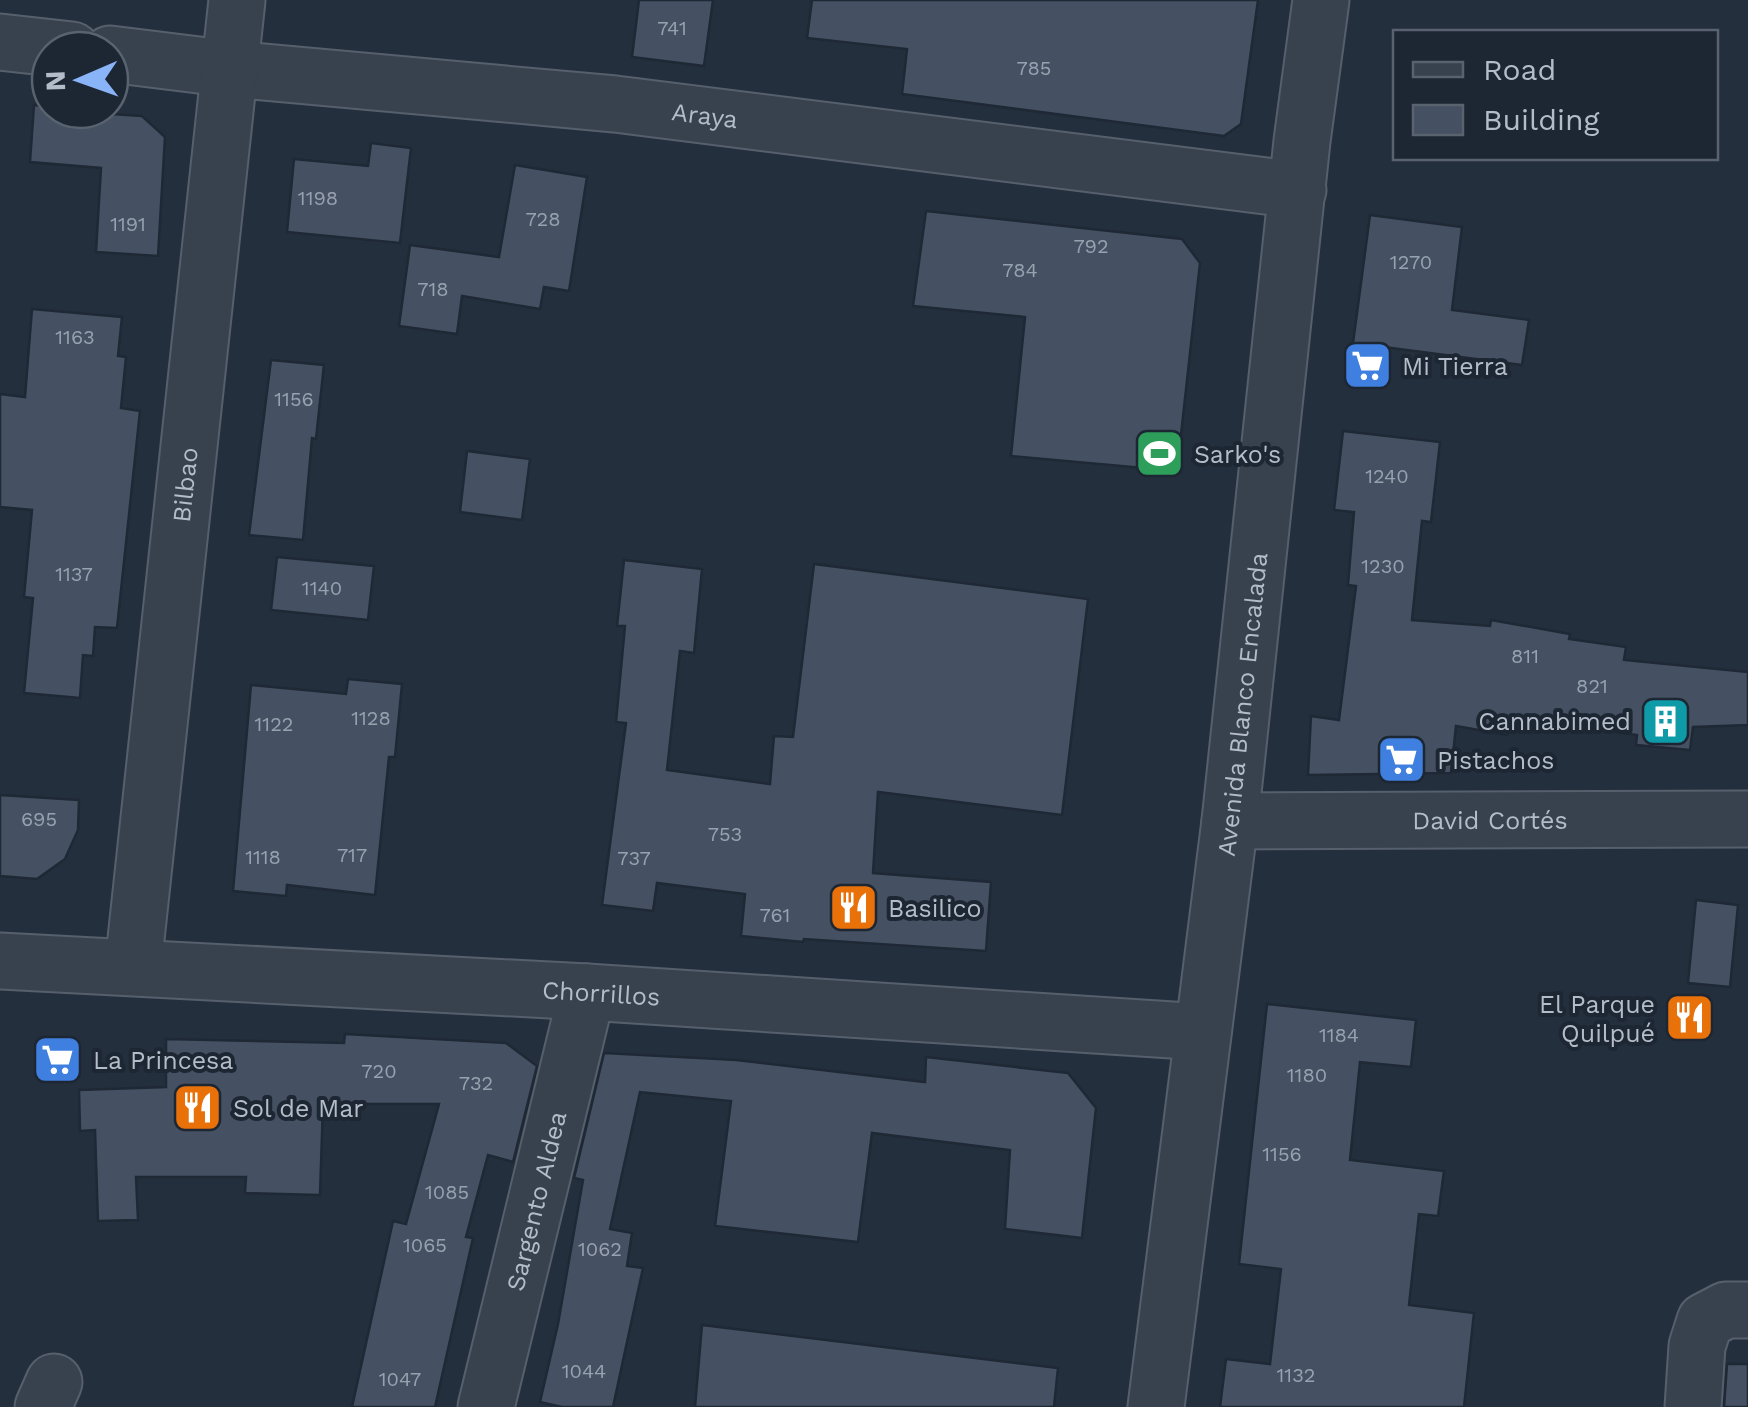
<svg xmlns="http://www.w3.org/2000/svg" width="1748" height="1407" font-family="'Work Sans',sans-serif">
	<style>
		.building { fill: #455162; stroke: #1f2835; stroke-width: 2.5 }
		.lines { fill: none; stroke-linecap: round; stroke-linejoin: round }
		.minor-casing { stroke: #565f6c; stroke-width: 59 }
		.minor { stroke: #38414e; stroke-width: 55 }
		.labels { text-anchor: middle; stroke-width: 8; stroke-linejoin: round; paint-order: stroke }
		.number-label { font-size: 20px; fill: #98a1af }
		.street-label { font-size: 25px; fill: #b4bcc9; stroke: #1d2633 }
		.poi-label { font-size: 25px; fill: #b4bcc9; stroke: #1d2633; text-anchor: start }
	</style>
	<rect width="100%" height="100%" fill="#242f3e"/>
	<g class="building">
		<polygon points="639,0 713,0 704,66 632,57"/>
		<polygon points="812,0 1258,0 1241,124 1224,136 902,94 907,49 807,38"/>
		<polygon points="34,105 50,107 50,110 142,116 165,137 158,256 96,252 101,168 30,162"/>
		<polygon points="371,143 411,148 400,243 287,232 294,159 368,166"/>
		<polygon points="515,165 587,177 569,291 544,287 540,309 462,296 457,334 399,326 410,245 499,257"/>
		<polygon points="926,211 1182,239 1200,263 1177,471 1011,456 1025,317 913,306"/>
		<polygon points="1370,215 1462,227 1452,310 1529,320 1522,365 1353,343"/>
		<polygon points="32,309 122,317 118,356 126,357 121,408 140,411 117,628 95,627 93,656 83,655 80,698 24,693 33,598 24,597 32,510 0,507 0,394 25,397"/>
		<polygon points="271,360 324,365 316,439 312,438 303,540 249,535"/>
		<polygon points="1343,431 1440,442 1431,522 1422,521 1412,620 1490,626 1491,620 1570,634 1569,639 1626,647 1624,660 1748,672 1748,725 1693,727 1690,750 1636,745 1637,735 1510,717 1507,735 1456,726 1451,773 1308,775 1311,716 1339,720 1356,586 1348,585 1354,512 1334,510"/>
		<polygon points="467,451 530,459 522,520 460,512"/>
		<polygon points="277,557 374,566 368,620 271,610"/>
		<polygon points="624,560 702,569 694,653 680,651 667,770 770,784 774,736 793,737 814,564 1088,599 1062,815 878,792 873,873 991,882 986,951 804,939 803,942 741,936 745,894 657,883 653,911 602,905 626,723 616,722 625,626 617,626"/>
		<polygon points="348,679 402,684 395,757 389,757 375,895 287,885 286,896 233,891 251,685 346,694"/>
		<polygon points="0,795 79,800 78,830 65,859 37,879 0,876"/>
		<polygon points="1696,900 1738,905 1730,987 1688,983"/>
		<polygon points="1267,1004 1416,1020 1411,1067 1360,1062 1350,1160 1444,1171 1438,1216 1419,1214 1409,1305 1474,1313 1464,1407 1220,1407 1226,1359 1270,1364 1281,1269 1239,1264"/>
		<polygon points="345,1034 506,1043 537,1066 513,1162 488,1155 466,1237 473,1238 435,1407 352,1407 393,1221 406,1224 439,1104 323,1104 320,1195 245,1193 246,1177 136,1177 138,1220 98,1221 95,1130 80,1131 79,1090 166,1087 166,1039 344,1043"/>
		<polygon points="604,1053 736,1060 925,1082 926,1057 1068,1073 1096,1108 1082,1238 1005,1229 1010,1150 872,1133 858,1242 715,1226 731,1101 640,1092 610,1229 632,1233 627,1266 643,1268 613,1407 562,1407 540,1402 558,1324 583,1180 574,1178"/>
		<polygon points="702,1325 1058,1368 1054,1407 695,1407"/>
		<polygon points="1727,1364 1748,1364 1748,1407 1724,1407"/>
	</g>
	<g class="lines">
		<defs>
			<g id="minor">
				<polyline points="0,42 72,50"/>
				<path id="s1" d="M110 54 231 69 615 104 1298 190"/>
				<path id="s2" d="M1230 821 1748 819"/>
				<path id="s3" d="M0 961 587 992 1203 1032"/>
				<path id="s4" d="M133 967 237 0"/>
				<polyline points="43,1407 54,1382"/>
				<path id="s5" d="M486 1407 587 992"/>
				<path id="s6" d="M1156 1407 1230 821 1302 141 1321 0"/>
				<polyline points="1693,1407 1697,1346 1705,1321 1726,1310 1748,1310"/>
			</g>
		</defs>
		<use href="#minor" class="minor-casing"/>
		<use href="#minor" class="minor"/>
	</g>
	<defs>
		<symbol id="supermarket-square" viewBox="-11 -11 22 22"><rect x="-9" y="-9" width="18" height="18" rx="4" fill="#3f7fe0" stroke="#1d2633"/><path d="M-6-5.5h2.5l.6 2H6L4.5 2H-2.5L-4.4-4H-6ZM-1.5 3.2a1.3 1.3 0 1 0 .1 0ZM3 3.2a1.3 1.3 0 1 0 .1 0Z" fill="#fff"/></symbol>
		<symbol id="stadium-square" viewBox="-11 -11 22 22"><rect x="-9" y="-9" width="18" height="18" rx="4" fill="#2e9e5b" stroke="#1d2633"/><path d="M0-5a6.5 5 0 1 0 0 10a6.5 5 0 1 0 0-10ZM-3.5-1.8h7v3.6h-7Z" fill="#fff"/></symbol>
		<symbol id="building-square" viewBox="-11 -11 22 22"><rect x="-9" y="-9" width="18" height="18" rx="4" fill="#0f9aa8" stroke="#1d2633"/><path d="M-4-6H4V6H1V3H-1V6H-4ZM-2.5-4.3h1.7v1.8h-1.7ZM.8-4.3h1.7v1.8H.8ZM-2.5-1h1.7V.8h-1.7ZM.8-1h1.7V.8H.8Z" fill="#fff"/></symbol>
		<symbol id="restaurant-square" viewBox="-11 -11 22 22"><rect x="-9" y="-9" width="18" height="18" rx="4" fill="#e8710a" stroke="#1d2633"/><path d="M-5-6h1v4h1v-4h1v4h1v-4h1v5L-1.5 .5V6h-2V.5L-5-1ZM5-6V6H3V1.5H1.5Q1.5-4 5-6Z" fill="#fff"/></symbol>
	</defs>
	<g fill-rule="evenodd">
		<use href="#supermarket-square" x="1340" y="338" width="55" height="55"/>
		<use href="#stadium-square" x="1132" y="426" width="55" height="55"/>
		<use href="#building-square" x="1638" y="694" width="55" height="55"/>
		<use href="#supermarket-square" x="1374" y="732" width="55" height="55"/>
		<use href="#restaurant-square" x="826" y="880" width="55" height="55"/>
		<use href="#restaurant-square" x="1662" y="990" width="55" height="55"/>
		<use href="#supermarket-square" x="30" y="1032" width="55" height="55"/>
		<use href="#restaurant-square" x="170" y="1080" width="55" height="55"/>
	</g>
	<g class="labels">
		<g class="number-label">
			<text x="672" y="35">741</text>
			<text x="1034" y="75">785</text>
			<text x="318" y="205">1198</text>
			<text x="543" y="226">728</text>
			<text x="128" y="231">1191</text>
			<text x="1091" y="253">792</text>
			<text x="1411" y="269">1270</text>
			<text x="1020" y="277">784</text>
			<text x="433" y="296">718</text>
			<text x="75" y="344">1163</text>
			<text x="294" y="406">1156</text>
			<text x="1387" y="483">1240</text>
			<text x="1383" y="573">1230</text>
			<text x="74" y="581">1137</text>
			<text x="322" y="595">1140</text>
			<text x="1525" y="663">811</text>
			<text x="1592" y="693">821</text>
			<text x="371" y="725">1128</text>
			<text x="274" y="731">1122</text>
			<text x="39" y="826">695</text>
			<text x="725" y="841">753</text>
			<text x="352" y="862">717</text>
			<text x="263" y="864">1118</text>
			<text x="634" y="865">737</text>
			<text x="775" y="922">761</text>
			<text x="1339" y="1042">1184</text>
			<text x="379" y="1078">720</text>
			<text x="1307" y="1082">1180</text>
			<text x="476" y="1090">732</text>
			<text x="1282" y="1161">1156</text>
			<text x="447" y="1199">1085</text>
			<text x="425" y="1252">1065</text>
			<text x="600" y="1256">1062</text>
			<text x="584" y="1378">1044</text>
			<text x="1296" y="1382">1132</text>
			<text x="400" y="1386">1047</text>
		</g>
		<g class="street-label">
			<text dy="9" stroke="none"><textPath href="#s1" startOffset="598">Araya</textPath></text>
			<text dy="9" stroke="none"><textPath href="#s4" startOffset="485">Bilbao</textPath></text>
			<text dy="9" stroke="none"><textPath href="#s6" startOffset="708">Avenida Blanco Encalada</textPath></text>
			<text dy="9" stroke="none"><textPath href="#s2" startOffset="260">David Cortés</textPath></text>
			<text dy="9" stroke="none"><textPath href="#s3" startOffset="602">Chorrillos</textPath></text>
			<text dy="9" stroke="none"><textPath href="#s5" startOffset="212">Sargento Aldea</textPath></text>
		</g>
		<g class="poi-label">
			<text x="1402" y="375">Mi Tierra</text>
			<text x="1194" y="463">Sarko's</text>
			<text x="1631" y="730" text-anchor="end">Cannabimed</text>
			<text x="1437" y="769">Pistachos</text>
			<text x="888" y="917">Basilico</text>
			<text x="1655" y="1013" text-anchor="end">El Parque<tspan x="1655" dy="29">Quilpué</tspan></text>
			<text x="93" y="1069">La Princesa</text>
			<text x="233" y="1117">Sol de Mar</text>
		</g>
	</g>
	<rect x="1393" y="30" width="325" height="130" fill="#1d2633" stroke="#59626f" stroke-width="2.5"/>
	<rect x="1413" y="62" width="50" height="15" fill="#38414e" stroke="#59626f" stroke-width="2.5"/>
	<text x="1483" y="80" font-size="30" fill="#b4bcc9">Road</text>
	<rect x="1413" y="105" width="50" height="30" fill="#455162" stroke="#59626f" stroke-width="2.5"/>
	<text x="1483" y="130" font-size="30" fill="#b4bcc9">Building</text>
	<g transform="translate(80 80) rotate(268)"><circle r="48" fill="#1d2633" stroke="#59626f" stroke-width="2.5"/>
	<path d="M0-8L18 38L0 25L-18 38Z" fill="#8ab4f8"/>
	<text y="-15" font-size="28" font-weight="bold" text-anchor="middle" fill="#b4bcc9">N</text>
	</g>
</svg>
